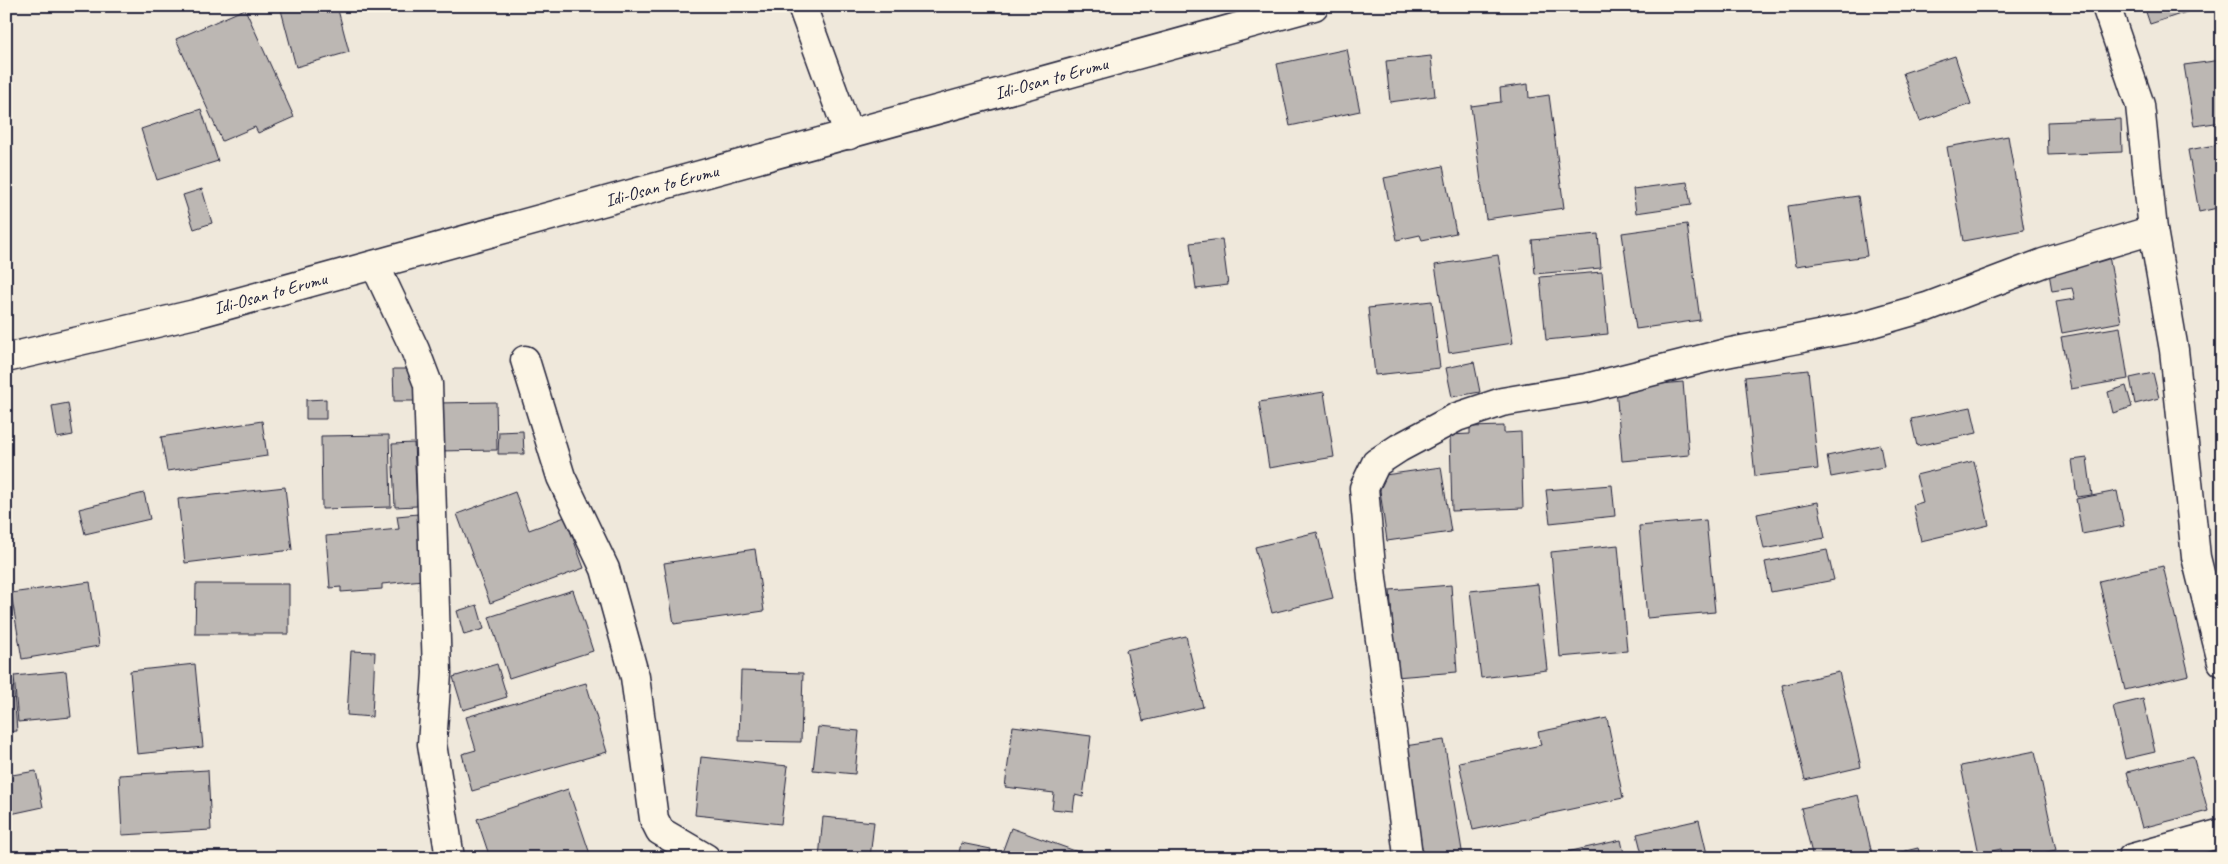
<svg xmlns="http://www.w3.org/2000/svg" width="2228" height="864" font-family="Caveat,sans-serif">
	<style>
		.building { fill: #bcb7b3; stroke: #22223b }
		.lines { fill: none; stroke-linecap: round; stroke-linejoin: round }
		.minor-casing { stroke: #22223b; stroke-width: 31 }
		.minor { stroke: #fcf5e5; stroke-width: 28 }
		.labels { text-anchor: middle; stroke-width: 5; stroke-linejoin: round; paint-order: stroke }
		.street-label { font-size: 18px; fill: #22223b; stroke: #fcf5e5 }
	</style>
	<rect width="100%" height="100%" fill="#efe8db"/>
	<filter id="ink" filterUnits="userSpaceOnUse"><feTurbulence type="fractalNoise" baseFrequency=".02" numOctaves="2"/><feDisplacementMap in="SourceGraphic" scale="10" xChannelSelector="R" yChannelSelector="G"/><feConvolveMatrix kernelMatrix="1 2 1 2 8 2 1 2 1" color-interpolation-filters="sRGB"/></filter>
	<g filter="url(#ink)">
		<g class="building">
			<polygon points="280,6 337,6 349,52 296,67"/>
			<polygon points="2144,6 2205,6 2150,24"/>
			<polygon points="245,9 294,117 258,133 255,127 222,141 176,39"/>
			<polygon points="1347,49 1360,111 1290,126 1277,64"/>
			<polygon points="1431,56 1435,96 1390,102 1386,61"/>
			<polygon points="1955,56 1971,104 1920,121 1903,73"/>
			<polygon points="2222,60 2222,122 2194,126 2184,65"/>
			<polygon points="1528,84 1529,98 1549,95 1564,208 1486,219 1471,106 1501,102 1500,88"/>
			<polygon points="201,109 218,161 157,180 141,129"/>
			<polygon points="2121,119 2122,152 2048,155 2047,122"/>
			<polygon points="2008,136 2024,230 1963,241 1947,147"/>
			<polygon points="2222,144 2222,207 2199,212 2188,150"/>
			<polygon points="1443,166 1456,233 1422,240 1420,235 1397,240 1384,178"/>
			<polygon points="1687,182 1691,205 1636,213 1633,189"/>
			<polygon points="202,189 212,223 194,229 183,195"/>
			<polygon points="1858,196 1867,256 1796,266 1788,206"/>
			<polygon points="1687,224 1700,320 1636,329 1622,233"/>
			<polygon points="1598,234 1601,268 1535,274 1532,240"/>
			<polygon points="1222,239 1228,285 1196,289 1190,243"/>
			<polygon points="1498,255 1513,343 1449,353 1435,265"/>
			<polygon points="2109,256 2121,322 2062,333 2056,302 2075,299 2072,288 2052,291 2048,267"/>
			<polygon points="1602,272 1608,334 1546,340 1540,277"/>
			<polygon points="1432,301 1440,368 1375,375 1368,308"/>
			<polygon points="2120,327 2128,379 2071,389 2061,337"/>
			<polygon points="1474,362 1480,392 1452,397 1446,368"/>
			<polygon points="393,369 413,369 414,401 394,401"/>
			<polygon points="1808,370 1818,469 1755,476 1745,377"/>
			<polygon points="2153,373 2159,398 2135,404 2130,378"/>
			<polygon points="1683,382 1689,455 1622,461 1616,388"/>
			<polygon points="2126,386 2132,407 2113,413 2108,392"/>
			<polygon points="1324,392 1334,457 1269,468 1259,402"/>
			<polygon points="326,399 326,419 306,419 306,400"/>
			<polygon points="496,402 497,450 437,451 437,403"/>
			<polygon points="68,403 73,435 57,438 52,406"/>
			<polygon points="1971,407 1977,433 1917,446 1911,419"/>
			<polygon points="262,421 267,456 167,471 161,437"/>
			<polygon points="1504,426 1504,433 1521,432 1523,508 1452,511 1450,435 1470,434 1470,427"/>
			<polygon points="523,431 524,454 498,454 499,432"/>
			<polygon points="389,435 391,507 322,509 321,436"/>
			<polygon points="414,443 417,506 395,507 392,444"/>
			<polygon points="1880,445 1884,467 1831,477 1827,456"/>
			<polygon points="2087,458 2092,495 2077,497 2072,460"/>
			<polygon points="1974,461 1989,525 1921,541 1913,505 1923,502 1916,475"/>
			<polygon points="1441,467 1451,532 1387,541 1378,476"/>
			<polygon points="1612,485 1615,516 1550,523 1546,490"/>
			<polygon points="285,487 292,550 185,563 178,499"/>
			<polygon points="2117,491 2124,526 2082,534 2076,499"/>
			<polygon points="515,492 529,530 565,517 584,568 490,603 457,514"/>
			<polygon points="144,493 150,519 85,534 79,509"/>
			<polygon points="1818,502 1825,538 1764,549 1757,514"/>
			<polygon points="418,514 423,580 382,584 382,589 341,592 341,587 330,588 326,536 399,529 397,516"/>
			<polygon points="1706,520 1715,612 1647,618 1639,526"/>
			<polygon points="1317,532 1333,598 1272,613 1255,547"/>
			<polygon points="1618,545 1627,651 1560,657 1551,552"/>
			<polygon points="755,549 764,611 674,624 664,563"/>
			<polygon points="1827,550 1834,580 1771,592 1765,562"/>
			<polygon points="2163,566 2189,675 2125,690 2099,581"/>
			<polygon points="90,582 99,646 22,659 11,593"/>
			<polygon points="196,584 289,584 289,634 195,634"/>
			<polygon points="1538,584 1547,670 1481,678 1470,591"/>
			<polygon points="1451,585 1457,672 1396,677 1390,590"/>
			<polygon points="573,590 593,651 509,678 489,617"/>
			<polygon points="477,605 484,629 464,635 457,611"/>
			<polygon points="1186,636 1203,707 1143,721 1126,650"/>
			<polygon points="351,651 375,652 372,717 347,715"/>
			<polygon points="195,664 203,747 137,754 130,671"/>
			<polygon points="497,664 507,697 463,710 453,677"/>
			<polygon points="12,669 17,731 6,732 6,670"/>
			<polygon points="66,671 71,717 18,722 14,676"/>
			<polygon points="741,671 803,673 801,742 739,741"/>
			<polygon points="1839,672 1861,767 1805,780 1782,685"/>
			<polygon points="586,683 607,752 472,791 462,754 476,750 466,717"/>
			<polygon points="2143,699 2155,752 2125,759 2113,706"/>
			<polygon points="1607,718 1623,798 1473,830 1459,762 1541,745 1538,732"/>
			<polygon points="1013,726 1091,736 1083,797 1075,795 1073,811 1052,809 1054,793 1005,787"/>
			<polygon points="818,727 859,731 855,774 813,770"/>
			<polygon points="1444,740 1463,857 1422,858 1405,746"/>
			<polygon points="2035,751 2056,850 2018,858 2003,858 2001,849 1979,854 1961,766"/>
			<polygon points="2193,756 2208,811 2142,828 2127,772"/>
			<polygon points="701,757 788,766 781,824 695,815"/>
			<polygon points="208,770 211,830 122,835 119,775"/>
			<polygon points="36,771 43,807 6,815 6,776"/>
			<polygon points="568,789 590,854 578,858 490,858 477,819"/>
			<polygon points="1858,795 1873,858 1813,858 1801,808"/>
			<polygon points="823,817 874,822 870,858 819,858"/>
			<polygon points="1699,820 1708,858 1643,858 1637,834"/>
			<polygon points="1011,828 1078,852 1075,858 1000,858"/>
			<polygon points="1621,840 1625,858 1550,858 1549,856"/>
			<polygon points="961,843 991,849 989,858 958,858"/>
			<polygon points="1918,848 1921,858 1894,858 1893,854"/>
			<polygon points="264,853 349,857 349,858 264,858"/>
			<polygon points="422,856 422,858 397,858"/>
		</g>
		<g class="lines">
			<defs>
				<g id="minor">
					<polyline points="802,6 849,135"/>
					<polyline points="2106,6 2140,105 2153,230 2174,350 2196,557 2222,662"/>
					<polyline points="375,265 415,350 428,384 437,673 432,744 450,858"/>
					<path id="s1" d="M6 358 195 314 1314 6"/>
					<polyline points="525,360 561,477 605,569 635,677 654,819 660,831 706,858"/>
					<polyline points="1408,855 1372,578 1364,488 1376,463 1399,448 1457,417 1502,402 1586,388 1726,353 1854,328 1927,307 2043,263 2153,230"/>
					<polyline points="2132,858 2222,833"/>
				</g>
			</defs>
			<use href="#minor" class="minor-casing"/>
			<use href="#minor" class="minor"/>
		</g>
	</g>
	<g class="labels">
		<g class="street-label">
			<text dy="6" stroke="none"><textPath href="#s1" startOffset="1082">Idi-Osan to Erumu</textPath></text>
			<text dy="6" stroke="none"><textPath href="#s1" startOffset="678">Idi-Osan to Erumu</textPath></text>
			<text dy="6" stroke="none"><textPath href="#s1" startOffset="272">Idi-Osan to Erumu</textPath></text>
		</g>
	</g>
	<rect width="2228" height="864" fill="none" stroke="#fcf5e5" stroke-width="25"/>
	<rect x="12" y="12" width="2203" height="839" fill="none" stroke="#22223b" stroke-width="2" filter="url(#ink)"/>
</svg>
